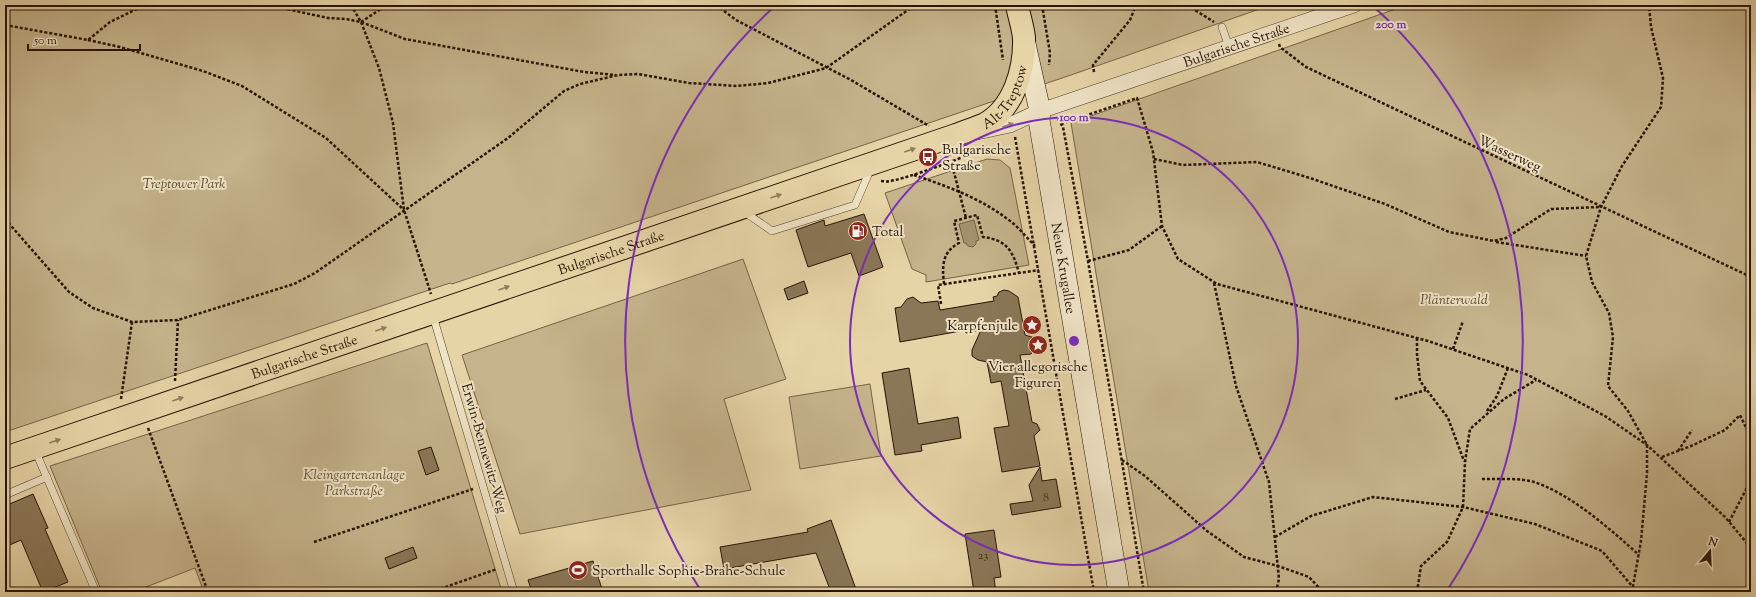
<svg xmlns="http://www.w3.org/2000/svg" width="1756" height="597" font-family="'Sorts Mill Goudy',serif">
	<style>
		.green { fill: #c5b38b; stroke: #766346 }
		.water { fill: #a5926f; stroke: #725f43 }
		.building { fill: #8a7758; stroke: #261302 }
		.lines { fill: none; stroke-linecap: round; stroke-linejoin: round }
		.lane-casing { stroke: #56432b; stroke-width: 8 }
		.street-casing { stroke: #56432b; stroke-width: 16 }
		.secondary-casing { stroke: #261302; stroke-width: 22 }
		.primary-casing { stroke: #261302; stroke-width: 24 }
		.path { stroke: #261302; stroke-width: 2.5; stroke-dasharray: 3 2; stroke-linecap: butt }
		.lane { stroke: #efe3c6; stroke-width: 7 }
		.street { stroke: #efe3c6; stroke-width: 15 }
		.secondary { stroke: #efe3c6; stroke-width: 21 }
		.primary { stroke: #e6d4a7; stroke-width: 22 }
		.oneway { fill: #95856e }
		.oneway2 { fill: #907d5d }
		.ring { fill: none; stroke: #7b2cbf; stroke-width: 2 }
		.labels { text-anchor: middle; stroke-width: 4; stroke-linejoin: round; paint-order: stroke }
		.number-label { font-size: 12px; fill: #3f2c18 }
		.street-label { font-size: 14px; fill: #261302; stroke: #efe3c6 }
		.poi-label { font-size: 14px; fill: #261302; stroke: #efe3c6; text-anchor: start }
		.park-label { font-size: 14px; font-style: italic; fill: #5e4b32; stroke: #efe3c6 }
		.centre { fill: #7b2cbf; stroke: #efe3c6; stroke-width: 2 }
		.ring-label { font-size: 12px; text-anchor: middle; font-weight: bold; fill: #7b2cbf; stroke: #efe3c6; stroke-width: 4; stroke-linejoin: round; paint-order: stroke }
	</style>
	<rect width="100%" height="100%" fill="#e6d4a7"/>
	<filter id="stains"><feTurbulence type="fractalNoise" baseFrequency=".005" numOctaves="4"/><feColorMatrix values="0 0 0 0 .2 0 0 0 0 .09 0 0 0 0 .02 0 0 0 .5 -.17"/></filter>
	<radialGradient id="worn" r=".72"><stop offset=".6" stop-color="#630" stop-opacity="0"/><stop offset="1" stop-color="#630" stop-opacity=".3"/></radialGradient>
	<g class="green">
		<polygon points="5,5 1271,5 1071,75 452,284 450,283 5,432"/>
		<polygon points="1407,5 1751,5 1751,592 1149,592 1071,123"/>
		<polygon points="987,159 1000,160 1010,168 1029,265 926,282 926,275 912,269 885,193"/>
		<polygon points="743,259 786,379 724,399 751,490 520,534 462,355"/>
		<polygon points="427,343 502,592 204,592 195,568 133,592 102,592 50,466"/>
		<polygon points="870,384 881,456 800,469 789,397"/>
	</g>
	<polygon class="water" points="974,220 979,240 976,241 976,244 973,247 968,246 966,243 964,243 959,224"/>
	<g class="building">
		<polygon points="864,214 883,267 859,276 851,253 808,267 796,230 824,220 825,226"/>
		<polygon points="804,281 808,293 788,300 784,289"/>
		<polygon points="1004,290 1009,291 1018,297 1025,335 1035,338 1038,345 1036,349 1031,354 1020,355 1032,422 1037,424 1040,430 1034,436 1040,466 1002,472 994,428 1009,426 1001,381 991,383 987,362 978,360 972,356 972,350 981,330 966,333 966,330 900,342 895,308 901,307 907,299 913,297 921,303 938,301 940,310 994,301 993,297 997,296 999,292"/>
		<polygon points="909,368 918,424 958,417 961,438 921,445 922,451 895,455 882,373"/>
		<polygon points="431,447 439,470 426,475 418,451"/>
		<polygon points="1040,467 1042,481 1056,479 1061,507 1012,515 1010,504 1033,501 1029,485"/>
		<polygon points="33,494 48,528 45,529 68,582 43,592 21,540 5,547 5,506"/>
		<polygon points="831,520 857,592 831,592 816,553 724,569 720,547 808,532 807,529"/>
		<polygon points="994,530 1001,577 994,578 996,592 974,592 965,534"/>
		<polygon points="413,547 417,558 389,569 385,558"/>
		<polygon points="593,561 603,592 532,592 528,580"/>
	</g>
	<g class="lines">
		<defs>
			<g id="lane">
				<polyline points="1222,27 1229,47"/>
				<polyline points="743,211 772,231 855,205 871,168"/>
				<polyline points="433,316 514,592"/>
				<polyline points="35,450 96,592"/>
				<polyline points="5,495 47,477"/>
			</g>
			<g id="street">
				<path id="s1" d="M977 132 1010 125 1040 111 1354 5"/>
			</g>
			<g id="secondary">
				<path id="s2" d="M1025 44 1040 111 1039 120 1119 592"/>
			</g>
			<g id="primary">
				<path id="s3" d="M5 458 956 135C966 131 976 128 985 124 1014 108 1025 69 1024 38 1023 27 1019 16 1017 5"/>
			</g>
		</defs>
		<use href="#lane" class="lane-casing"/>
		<use href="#street" class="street-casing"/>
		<use href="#secondary" class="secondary-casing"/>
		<use href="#primary" class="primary-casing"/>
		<g class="path">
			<polyline points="268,5 328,18 346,19 361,22 405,39 584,72 616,75"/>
			<polyline points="351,5 361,22 379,68 393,123 404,210 431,294"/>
			<polyline points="716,5 736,20 851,80 929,126"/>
			<polyline points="995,5 1003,60"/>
			<polyline points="1042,5 1050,53 1049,65"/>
			<polyline points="1187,5 1214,22"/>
			<polyline points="361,22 387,5"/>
			<polyline points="5,25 88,40 110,22 145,5"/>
			<polyline points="88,40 120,47 203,71 242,86 326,138 404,210"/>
			<polyline points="1279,44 1280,47 1306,67 1751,277"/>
			<polyline points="1094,72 1093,65 1130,20 1136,5"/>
			<polyline points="1058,119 1063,127 1088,261 1144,592"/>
			<polyline points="1061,124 1137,98 1153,152 1162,226 1178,259 1217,284 1428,341 1528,375 1605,416 1647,445 1725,517 1751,548"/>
			<polyline points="1015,137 1094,592"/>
			<polyline points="1154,159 1183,165 1257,162 1310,178 1385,204 1449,232 1494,241 1506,238 1551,209 1599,207"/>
			<polyline points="951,161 966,218"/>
			<path d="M914 175C946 186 978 197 1006 218 1017 225 1026 237 1035 246"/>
			<path d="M881 181C884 181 887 182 890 181 905 179 974 155 985 146"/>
			<polyline points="5,219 69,292 93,308 132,322 178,320 294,284 315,273 508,138 564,91 580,84 618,75 638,74 689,83 737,86 768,83 826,68 915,5"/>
			<polyline points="1496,242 1586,256"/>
			<polyline points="1088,261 1129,250 1162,226"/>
			<polyline points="1214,283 1236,386 1269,482 1279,579 1276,592"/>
			<path d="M944 284C942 266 942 252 959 243L954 221 977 215 983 237C1007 240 1013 251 1019 273"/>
			<polyline points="941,304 938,285 1039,270"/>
			<polyline points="1417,338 1417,354 1420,381 1448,418 1464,461"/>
			<polyline points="1453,349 1463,321"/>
			<polyline points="175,381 178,320"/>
			<polyline points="121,399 132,322"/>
			<polyline points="1395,399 1426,390"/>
			<polyline points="1487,411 1497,396 1508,368"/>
			<polyline points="148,428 208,592"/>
			<polyline points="1678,451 1692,430"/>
			<polyline points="1662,457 1691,446 1725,430 1740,415 1751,438"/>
			<polyline points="1122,460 1145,476 1207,531 1244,557 1278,566 1309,577 1323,592"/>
			<path d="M1482 479C1496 479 1522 478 1534 482 1571 494 1610 529 1639 555"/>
			<polyline points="1729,522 1751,480"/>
			<polyline points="1275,537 1311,516 1373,497 1463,507 1535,524 1602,551 1633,587"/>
			<polyline points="314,542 473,489"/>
			<polyline points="431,592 497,569"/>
			<polyline points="1417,592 1421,566 1447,542 1463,507 1465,462 1470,429 1504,399 1536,380"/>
			<polyline points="1632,592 1641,541 1647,473 1647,445 1628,411 1608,386 1613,337 1609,313 1592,282 1586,256 1601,207 1622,166 1661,107 1663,78 1651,27 1649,5"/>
		</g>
		<use href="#lane" class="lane"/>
		<use href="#street" class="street"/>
		<use href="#secondary" class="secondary"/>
		<use href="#primary" class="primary"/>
	</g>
	<defs><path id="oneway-solid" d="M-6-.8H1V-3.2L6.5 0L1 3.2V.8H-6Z"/></defs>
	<use class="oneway" href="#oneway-solid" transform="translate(1008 125) rotate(-19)"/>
	<g class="oneway2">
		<use href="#oneway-solid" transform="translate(910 150) rotate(-19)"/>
		<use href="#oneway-solid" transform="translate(776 196) rotate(-19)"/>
		<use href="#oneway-solid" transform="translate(504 288) rotate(-19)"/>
		<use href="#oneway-solid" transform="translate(381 329) rotate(-19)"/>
		<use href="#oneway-solid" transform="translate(178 399) rotate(-19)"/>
		<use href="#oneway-solid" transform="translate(55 441) rotate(-19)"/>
	</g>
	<g class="ring">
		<circle cx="1074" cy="341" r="224"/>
		<path d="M700 589A449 449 0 0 1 774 7M1374 7A449 449 0 0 1 1448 589"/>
	</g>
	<defs>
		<symbol id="bus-disc" viewBox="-11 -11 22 22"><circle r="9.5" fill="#8f2418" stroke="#efe3c6"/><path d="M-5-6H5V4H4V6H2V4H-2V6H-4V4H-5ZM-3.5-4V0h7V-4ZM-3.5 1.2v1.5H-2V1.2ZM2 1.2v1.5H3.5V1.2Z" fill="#fff"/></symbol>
		<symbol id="fuel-disc" viewBox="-11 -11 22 22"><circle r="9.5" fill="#8f2418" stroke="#efe3c6"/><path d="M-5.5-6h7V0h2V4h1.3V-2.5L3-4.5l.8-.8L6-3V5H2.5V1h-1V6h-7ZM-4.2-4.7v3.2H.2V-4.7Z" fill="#fff"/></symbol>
		<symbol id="sight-disc" viewBox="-11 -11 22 22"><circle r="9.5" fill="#8f2418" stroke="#efe3c6"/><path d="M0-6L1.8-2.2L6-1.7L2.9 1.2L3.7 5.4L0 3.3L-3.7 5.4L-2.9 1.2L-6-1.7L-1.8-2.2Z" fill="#fff"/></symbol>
		<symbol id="stadium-disc" viewBox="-11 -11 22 22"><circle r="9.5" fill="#8f2418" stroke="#efe3c6"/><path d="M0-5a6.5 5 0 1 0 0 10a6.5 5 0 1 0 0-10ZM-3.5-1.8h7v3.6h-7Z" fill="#fff"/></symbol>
	</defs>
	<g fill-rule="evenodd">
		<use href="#bus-disc" x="917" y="146" width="22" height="22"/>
		<use href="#fuel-disc" x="847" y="220" width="22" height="22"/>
		<use href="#sight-disc" x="1021" y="314" width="22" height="22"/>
		<use href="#sight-disc" x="1027" y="334" width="22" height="22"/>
		<use href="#stadium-disc" x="567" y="559" width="22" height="22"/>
	</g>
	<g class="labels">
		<g class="number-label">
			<text x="1046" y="501">8</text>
			<text x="983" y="559">23</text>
		</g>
		<g class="street-label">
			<text dy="5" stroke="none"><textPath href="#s1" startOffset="274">Bulgarische Straße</textPath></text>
			<text dy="5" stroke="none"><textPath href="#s3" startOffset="1070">Alt-Treptow</textPath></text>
			<text transform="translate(1510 153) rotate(25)" y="5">Wasserweg</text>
			<text dy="5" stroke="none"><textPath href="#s3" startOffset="640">Bulgarische Straße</textPath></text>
			<text dy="5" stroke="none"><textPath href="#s2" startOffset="228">Neue Krugallee</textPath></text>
			<text dy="5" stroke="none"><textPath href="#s3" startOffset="316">Bulgarische Straße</textPath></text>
			<text transform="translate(485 448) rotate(74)" y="5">Erwin-Bennewitz-Weg</text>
		</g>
		<g class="poi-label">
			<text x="942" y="154">Bulgarische<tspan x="942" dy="16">Straße</tspan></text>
			<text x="872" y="236">Total</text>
			<text x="1018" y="330" text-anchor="end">Karpfenjule</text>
			<text x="1038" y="371" text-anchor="middle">Vier allegorische<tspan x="1038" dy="16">Figuren</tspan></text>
			<text x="592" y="575">Sporthalle Sophie-Brahe-Schule</text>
		</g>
		<g class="park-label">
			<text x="184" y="188">Treptower Park</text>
			<text x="1454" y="304">Plänterwald</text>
			<text x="354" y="479">Kleingartenanlage<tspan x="354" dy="16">Parkstraße</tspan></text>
		</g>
	</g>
	<circle cx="1074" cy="341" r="6" class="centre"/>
	<g class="ring-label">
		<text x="1391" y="28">200 m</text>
		<text x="1074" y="121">100 m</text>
	</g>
	<rect width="1756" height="597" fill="none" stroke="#e6d4a7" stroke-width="20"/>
	<rect x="6" y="6" width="1744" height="585" fill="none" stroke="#261302" stroke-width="2"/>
	<rect x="10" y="10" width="1736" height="577" fill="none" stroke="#261302"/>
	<g transform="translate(1710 551) rotate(19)" stroke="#efe3c6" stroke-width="3" paint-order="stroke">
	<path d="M0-3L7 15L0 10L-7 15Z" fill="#261302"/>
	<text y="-6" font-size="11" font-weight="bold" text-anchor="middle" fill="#261302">N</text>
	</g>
	<path d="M28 44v6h112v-6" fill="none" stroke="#261302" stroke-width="2"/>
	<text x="34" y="44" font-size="12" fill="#261302" stroke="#efe3c6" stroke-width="3" paint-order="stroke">50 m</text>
	<rect width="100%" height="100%" filter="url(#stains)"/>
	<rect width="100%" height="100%" fill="url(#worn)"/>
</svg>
